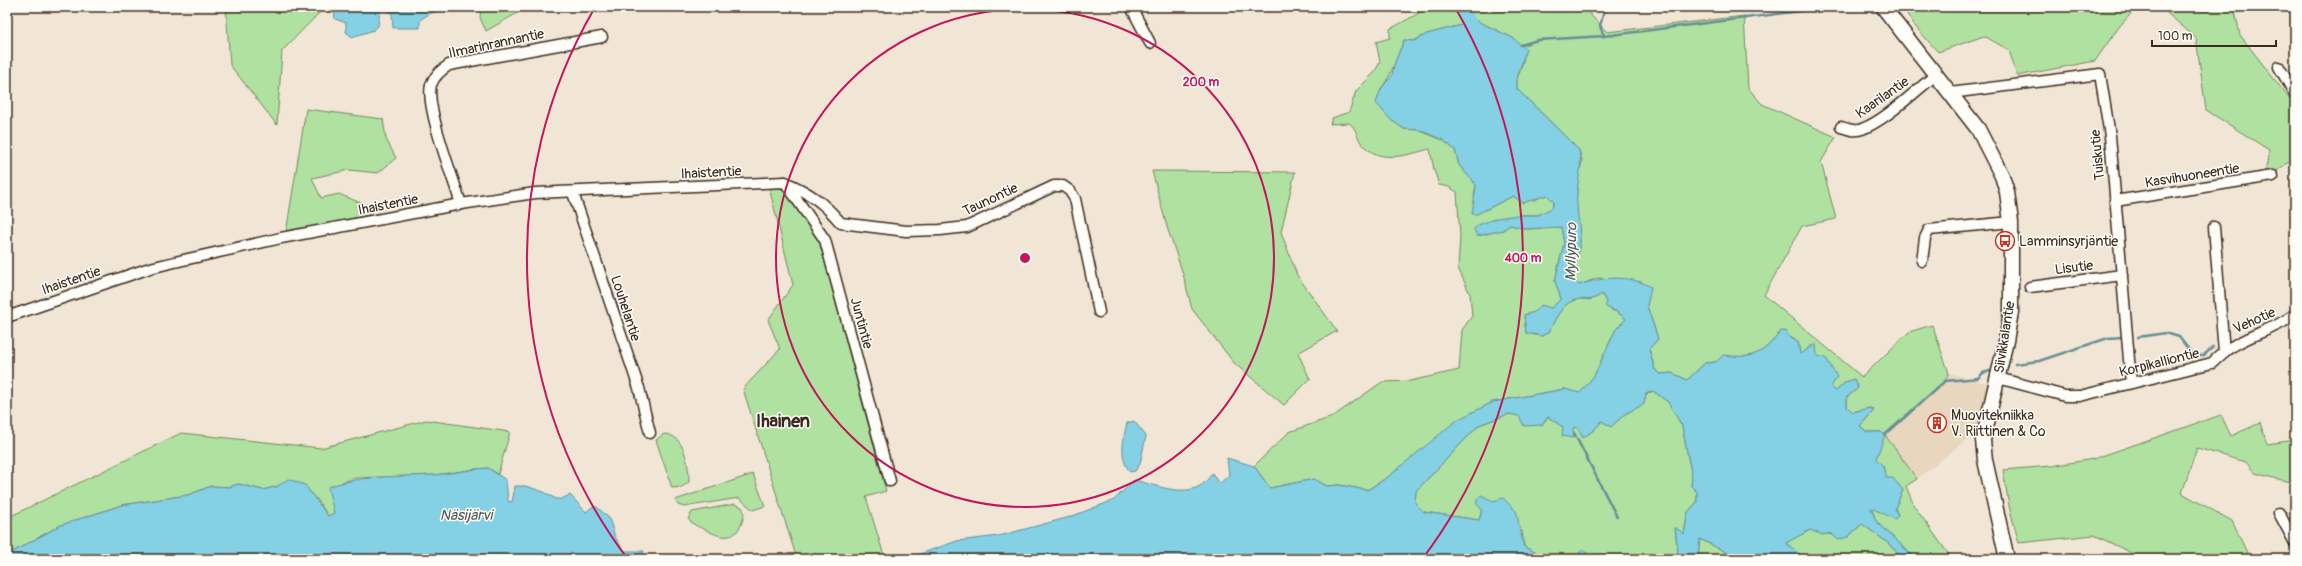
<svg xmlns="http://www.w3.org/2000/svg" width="2302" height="566" font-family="Pangolin,sans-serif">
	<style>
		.built { fill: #e8d7be }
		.green { fill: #afe1a1; stroke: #758660 }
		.water { fill: #84d0e4; stroke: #678e95 }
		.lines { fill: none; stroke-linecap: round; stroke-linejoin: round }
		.stream { stroke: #678e95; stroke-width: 2.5 }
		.river { stroke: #84d0e4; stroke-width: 15 }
		.minor-casing { stroke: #3b2a1e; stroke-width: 13 }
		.secondary-casing { stroke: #3b2a1e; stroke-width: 17 }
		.minor { stroke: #fdfcf7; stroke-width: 10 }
		.secondary { stroke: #fdfcf7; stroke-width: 14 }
		.ring { fill: none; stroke: #c2185b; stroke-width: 2 }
		.labels { text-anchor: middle; stroke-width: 3; stroke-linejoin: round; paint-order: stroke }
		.street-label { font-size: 14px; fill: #3b2a1e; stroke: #fdfcf7 }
		.poi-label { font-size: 14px; fill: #3b2a1e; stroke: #fdfcf7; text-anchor: start }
		.water-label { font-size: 15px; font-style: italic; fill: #515c59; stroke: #fdfcf7 }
		.district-label { font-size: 18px; font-weight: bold; fill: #3b2a1e; stroke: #fdfcf7 }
		.centre { fill: #c2185b; stroke: #fdfcf7; stroke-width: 2 }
		.ring-label { font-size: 12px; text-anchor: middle; font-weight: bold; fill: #c2185b; stroke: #fdfcf7; stroke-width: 3; stroke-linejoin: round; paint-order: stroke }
	</style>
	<rect width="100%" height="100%" fill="#f1e6d5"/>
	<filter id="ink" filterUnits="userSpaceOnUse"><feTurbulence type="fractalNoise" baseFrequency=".025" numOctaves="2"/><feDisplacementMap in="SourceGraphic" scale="8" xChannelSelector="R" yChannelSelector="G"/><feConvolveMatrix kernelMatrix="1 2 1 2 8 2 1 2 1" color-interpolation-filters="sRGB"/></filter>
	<g filter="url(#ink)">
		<polygon class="built" points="1949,373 1989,384 1975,433 1917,479 1885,435 1945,381"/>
		<g class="green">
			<polygon points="226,7 325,7 282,51 277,125 230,65"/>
			<polygon points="481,7 528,7 486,31 480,18"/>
			<path d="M1430 7H1583L1607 32 1744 16 1748 88 1762 104 1836 137 1821 162 1836 219 1802 226 1764 295 1862 377 1909 332 1932 325 1949 373 1945 381 1885 435 1917 479 1906 486 1914 506 1950 556 1949 559H1916L1876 521 1871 507 1898 515 1895 508 1903 490 1886 478 1883 466 1876 459 1881 432H1867L1860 426 1874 410 1870 408 1852 412 1847 407V397L1858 388 1854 379 1846 382 1836 391 1831 387 1811 345 1804 353 1800 354 1798 342 1781 331C1762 355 1754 359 1723 356L1716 362 1705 363 1687 380 1672 373 1661 374 1655 370 1649 349 1658 339 1647 306 1642 282 1598 278 1579 285 1574 280V265L1580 241 1576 202 1578 178 1582 161 1579 150 1517 89V79L1524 58 1513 38 1477 21 1427 34 1414 41 1404 40C1396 58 1393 73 1381 89L1391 120 1404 129 1418 130 1443 140 1455 150 1459 165 1476 185 1474 197 1485 210 1513 196 1535 200 1541 196 1547 195 1554 202 1552 208 1538 215H1518L1478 225 1477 236 1503 230 1510 225 1527 229 1561 227 1564 243 1555 281 1561 299 1551 309 1524 315 1526 333 1542 336 1549 332C1554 321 1562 303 1575 300 1588 297 1588 303 1602 294L1611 310 1617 312 1626 319 1616 329 1594 376 1580 394 1565 389 1493 402 1476 411 1388 477 1367 490 1339 485 1327 486 1314 479 1270 488 1254 466 1289 432 1332 417 1382 382 1410 381 1459 370 1462 330 1472 316 1470 294 1458 268 1460 236 1457 192 1449 187 1439 185 1434 170 1430 149C1406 155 1378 166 1360 141 1356 134 1356 128 1349 123L1330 124 1332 118 1349 112 1356 91 1374 73 1380 62 1376 42 1390 38V29Z"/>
			<polygon points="1903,7 2137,7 2119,27 2095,61 2017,76 2009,50 1984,36 1938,52 1913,24"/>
			<polygon points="2160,7 2234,7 2240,35 2295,106 2295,157 2274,173 2265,174 2269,150 2206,110 2196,38"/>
			<polygon points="306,109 383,119 386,139 396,158 378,173 349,170 312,178 321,198 339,194 368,206 369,215 286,233"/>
			<polygon points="1152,171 1295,172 1281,232 1297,275 1337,331 1298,353 1310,379 1284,405 1234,363 1192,309 1183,274 1167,227"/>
			<polygon points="769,187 784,189 819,240 886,491 866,497 885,559 797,559 743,389 780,349 768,320 793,285"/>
			<polygon points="1653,391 1668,402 1682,426 1692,477 1691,486 1697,492 1697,502 1688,512 1684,534 1675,528 1678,554 1680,559 1593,559 1582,549 1577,558 1541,555 1524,547 1522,531 1482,510 1479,520 1424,512 1415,503 1416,491 1479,425 1509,414 1548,417 1563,427 1577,427 1583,438 1595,429 1602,421 1611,426 1625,414 1644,404 1646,394"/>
			<polygon points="2221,415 2231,436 2260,423 2267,444 2295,440 2293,483 2255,473 2246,462 2197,448 2182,493 2232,521 2250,559 2144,559 2094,535 2019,543 2009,506 2003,470 2051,466 2093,459"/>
			<polygon points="426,420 510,432 498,474 488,468 476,469 435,475 356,478 342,482 334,514 328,516 317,499 278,486 263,490 238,484 230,487 211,486 188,495 122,505 61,525 7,555 7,518 181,433 321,448"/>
			<path d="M664 434C685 434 689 466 689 482L682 487 672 488 656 440Z"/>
			<polygon points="753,474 765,506 753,510 739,498 684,507 678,505 675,500"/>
			<path d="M735 504 742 507C745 512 744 517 742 522 735 543 719 537 704 529 698 527 692 524 688 519L692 512Z"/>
			<path d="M1862 524 1887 542 1903 559H1806L1785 543 1810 530C1823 535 1834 534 1848 537Z"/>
			<polygon points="1700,539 1739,559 1690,559 1698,557"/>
		</g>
		<g class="water">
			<path d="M334 7H460C445 8 431 11 420 20V28H393L392 14 387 9 380 10 378 26 374 30 352 37 346 32V23L335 19Z"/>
			<path d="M1477 21 1513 38 1526 49 1517 79V89L1579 150C1583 165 1578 178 1577 193 1576 209 1580 224 1580 240 1580 253 1573 264 1574 280L1579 285C1601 277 1629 274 1651 287L1647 306 1658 339 1649 349 1655 370 1661 374 1672 373 1687 380 1705 363 1716 362 1723 355C1754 359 1762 355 1781 331H1786L1789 337 1798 342 1800 354 1816 344 1817 356 1826 358 1837 377 1831 387 1836 391 1846 382 1854 379 1858 388 1847 397V407L1853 412 1870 408 1874 410 1860 426 1867 432H1881L1885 435 1876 459 1883 466 1886 478H1893L1903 490 1895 508 1898 516 1895 519 1871 508 1876 521 1916 559H1903L1887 542 1862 524 1847 537 1838 540 1831 533 1823 535 1810 530 1786 543 1806 559H1739L1700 539 1698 557 1680 559 1678 554 1675 527 1684 534 1688 512 1697 502V492L1691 486 1692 477 1682 426 1668 402 1653 391 1646 394 1644 404 1625 414 1611 427 1602 421 1595 429 1583 438 1577 427 1573 428 1574 438 1562 436 1563 427 1548 417 1542 425 1524 426 1519 416 1509 414 1479 425 1416 491 1415 503 1424 512 1479 520 1482 510 1476 503 1481 495 1493 501 1503 498 1516 511 1524 547 1541 555 1576 558 1582 549 1593 559H914L917 555 957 541 999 536 1070 517 1114 500 1134 480C1160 486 1196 503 1212 473L1219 484 1229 475 1227 458 1254 466 1270 488 1314 479 1327 486 1339 485 1367 490 1388 477 1457 420 1493 402 1565 389 1580 393 1594 376 1616 329 1626 319 1617 312 1606 307V302L1602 294C1586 304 1589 297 1575 300 1562 303 1554 321 1549 332L1542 336 1526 333 1524 315 1534 312 1541 305 1551 308 1561 299 1555 281 1564 243 1561 227 1527 229 1510 225 1503 230 1477 236 1474 229 1478 225 1497 218 1518 215H1538L1552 208 1554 202 1547 195 1523 203 1513 196 1477 214H1472L1476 185 1459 165 1455 150 1443 140 1419 130 1404 129 1391 120 1376 103 1381 89 1392 75 1394 65 1404 40 1414 41 1427 34Z"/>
			<path d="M1134 421 1146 436 1140 464 1135 471 1130 472C1119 458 1123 439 1127 423Z"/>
			<path d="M488 468 506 480 508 501 512 502 515 486H526L544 492 556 499H561L570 495 586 512 592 507H597L609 518 615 537 624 551H644L641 559H7V555L61 525 122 505 188 495 211 486 230 487 238 484 263 490 278 486 288 479 305 485 328 516 334 513 328 487C362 475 397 477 433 475 451 474 469 469 488 468Z"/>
		</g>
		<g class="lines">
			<g class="stream">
				<polyline points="1093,7 1101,7"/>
				<polyline points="1604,36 1600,26 1605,7"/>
				<polyline points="1521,45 1538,40 1604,36 1832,7"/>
				<polyline points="2138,337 2166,333 2179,337 2193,355 2204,355 2213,347"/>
				<polyline points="2015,364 2039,361 2108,338 2122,337"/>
				<polyline points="1574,433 1617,517"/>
				<polyline points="1885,435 1945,381 1978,378 1983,373 1990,371"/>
			</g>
			<polyline class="river" points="1463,7 1467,20 1481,38"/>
			<defs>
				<g id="minor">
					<polyline points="1131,7 1150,43"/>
					<polyline points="2279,67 2295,94"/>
					<polyline points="1950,93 2100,74 2110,136 2131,383"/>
					<path d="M1841 127C1847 129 1855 132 1862 129 1885 121 1916 90 1936 75"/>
					<polyline points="785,182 825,240 890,481"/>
					<polyline points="573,193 639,388 650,433"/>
					<polyline points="2115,201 2273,176"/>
					<path d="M461 204C454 180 425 107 431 85 434 76 441 70 449 65L602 37"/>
					<polyline points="1922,261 1925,238 1929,230 2011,222"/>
					<polyline points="2030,287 2122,275"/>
					<path d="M7 317 150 268 179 261 281 238 461 204 535 193 785 182C810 193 823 202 841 223L906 231 940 230 967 227 1054 186H1063L1070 191 1075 199 1099 312"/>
					<path d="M2224 352C2245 335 2274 331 2295 314"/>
					<polyline points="1998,378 2065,396 2080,396 2212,363 2224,352 2214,227"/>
					<polyline points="2279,513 2295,543"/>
				</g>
				<polyline id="secondary" points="1883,7 1978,129 2002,176 2007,192 2011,222 2011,312 2006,341 1983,440 1985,460 2007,559"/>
			</defs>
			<use href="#minor" class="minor-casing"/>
			<use href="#secondary" class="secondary-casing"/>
			<use href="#minor" class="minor"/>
			<use href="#secondary" class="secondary"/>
		</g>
	</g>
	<g class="ring">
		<circle cx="1025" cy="258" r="249"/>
		<path d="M627 558A498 498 0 0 1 594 9M1456 9A498 498 0 0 1 1423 558"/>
	</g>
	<defs>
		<symbol id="bus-ring" viewBox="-11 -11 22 22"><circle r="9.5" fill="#fdfcf7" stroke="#c8321e" stroke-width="1.5"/><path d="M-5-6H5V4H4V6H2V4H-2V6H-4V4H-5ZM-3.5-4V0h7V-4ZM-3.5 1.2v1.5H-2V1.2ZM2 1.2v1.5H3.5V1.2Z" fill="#c8321e"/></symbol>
		<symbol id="building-ring" viewBox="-11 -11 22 22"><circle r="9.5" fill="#fdfcf7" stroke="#c8321e" stroke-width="1.5"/><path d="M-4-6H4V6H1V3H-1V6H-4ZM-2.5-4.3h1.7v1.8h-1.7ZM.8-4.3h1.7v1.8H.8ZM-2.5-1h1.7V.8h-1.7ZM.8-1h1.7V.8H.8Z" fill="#c8321e"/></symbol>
	</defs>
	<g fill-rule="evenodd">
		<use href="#bus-ring" x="1994" y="230" width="22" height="22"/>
		<use href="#building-ring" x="1926" y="412" width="22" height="22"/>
	</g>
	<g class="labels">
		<g class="street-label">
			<text transform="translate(496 43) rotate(-12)" y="5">Ilmarinrannantie</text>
			<text transform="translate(1882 97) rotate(-35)" y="5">Kaarilantie</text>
			<text transform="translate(2097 155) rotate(-95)" y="5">Tuiskutie</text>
			<text transform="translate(711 172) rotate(-3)" y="5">Ihaistentie</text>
			<text transform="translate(2192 175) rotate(-9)" y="5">Kasvihuoneentie</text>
			<text transform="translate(990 199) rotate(-25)" y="5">Taunontie</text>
			<text transform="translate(388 204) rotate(-11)" y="5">Ihaistentie</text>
			<text transform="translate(2074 267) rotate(-7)" y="5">Lisutie</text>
			<text transform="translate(71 280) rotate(-19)" y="5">Ihaistentie</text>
			<text transform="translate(626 308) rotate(72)" y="5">Louhelantie</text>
			<text transform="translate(2254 320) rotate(-24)" y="5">Vehotie</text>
			<text transform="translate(862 323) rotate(75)" y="5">Juntintie</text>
			<text transform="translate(2004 337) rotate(-81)" y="5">Siivikkalantie</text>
			<text transform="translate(2159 362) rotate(-14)" y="5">Korpikalliontie</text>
		</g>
		<g class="poi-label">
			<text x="2019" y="246">Lamminsyrjäntie</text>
			<text x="1951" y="420">Muovitekniikka<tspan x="1951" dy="16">V. Riittinen &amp; Co</tspan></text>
		</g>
		<g class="water-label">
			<text transform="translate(1571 252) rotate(-89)" y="5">Myllypuro</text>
			<text x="466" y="520">Näsijärvi</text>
		</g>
		<g class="district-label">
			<text x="783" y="427">Ihainen</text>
		</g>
	</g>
	<circle cx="1025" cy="258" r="6" class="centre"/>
	<g class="ring-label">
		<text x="1201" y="86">200 m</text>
		<text x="1523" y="262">400 m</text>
	</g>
	<rect width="2302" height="566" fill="none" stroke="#fdfcf7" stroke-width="24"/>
	<rect x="12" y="12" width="2278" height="542" fill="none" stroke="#3b2a1e" stroke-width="1.5" filter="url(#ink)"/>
	<path d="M2152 40v6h124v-6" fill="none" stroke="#3b2a1e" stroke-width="2"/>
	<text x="2158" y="40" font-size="12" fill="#3b2a1e" stroke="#fdfcf7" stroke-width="3" paint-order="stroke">100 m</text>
</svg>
